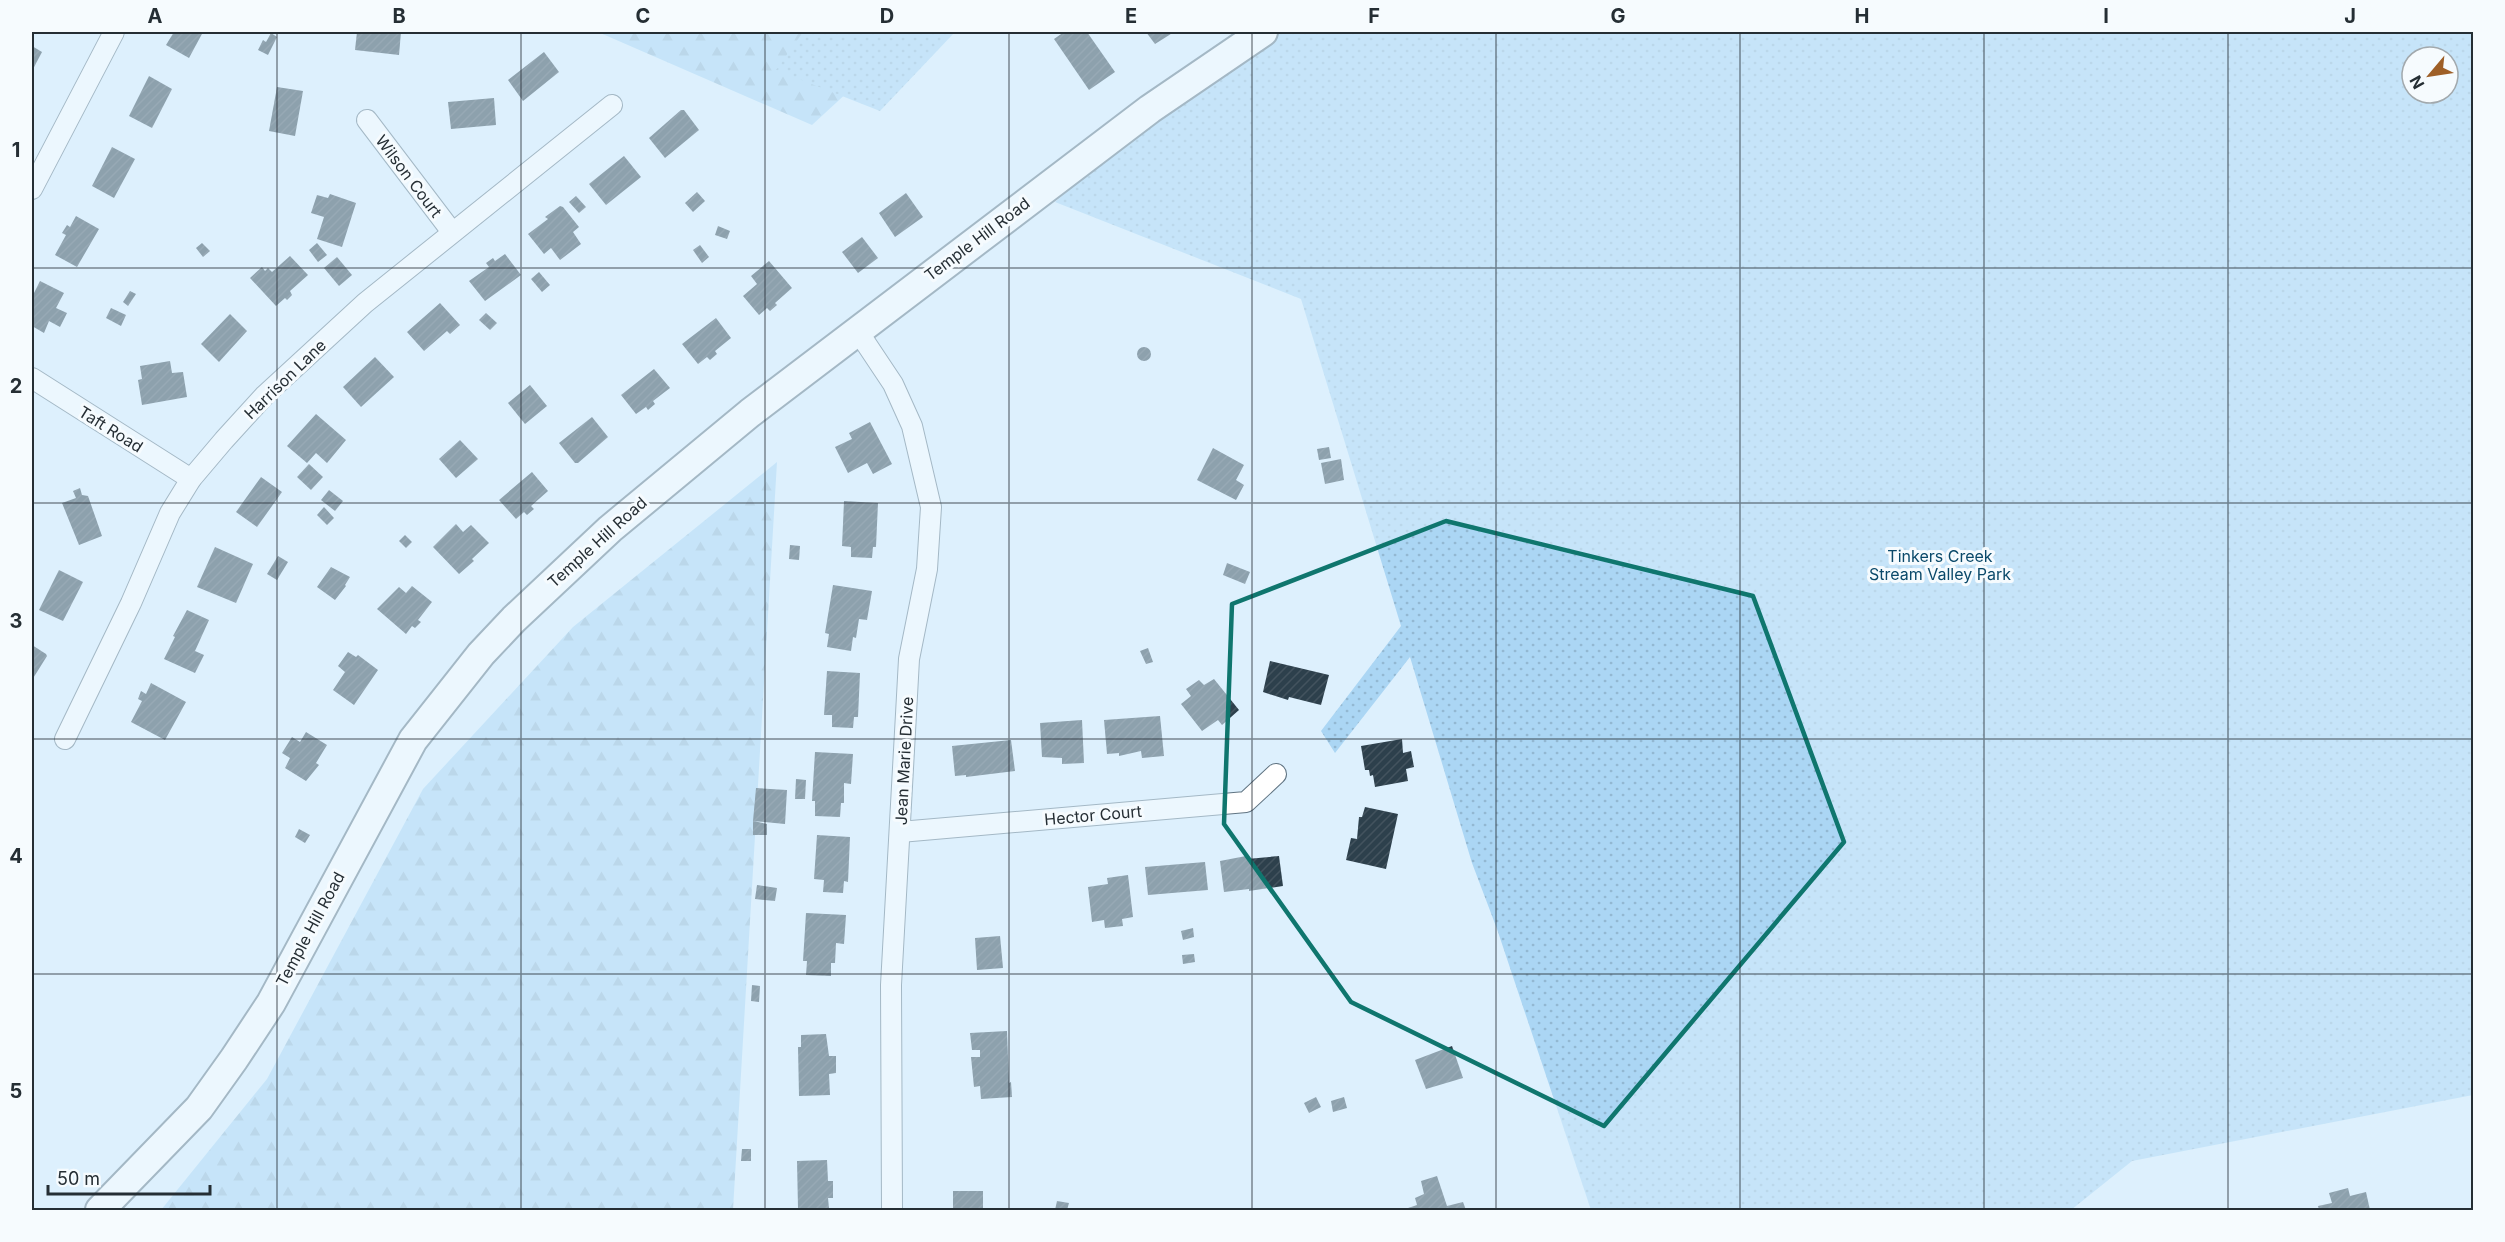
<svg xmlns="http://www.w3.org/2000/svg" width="2505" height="1242" font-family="Inter,sans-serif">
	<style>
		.forest { fill: url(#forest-firs) }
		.park { fill: url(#park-dots); fill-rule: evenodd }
		.building { fill: url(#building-hatch) }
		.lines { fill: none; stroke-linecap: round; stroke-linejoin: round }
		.minor-casing { stroke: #607482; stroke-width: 22 }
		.secondary-casing { stroke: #607482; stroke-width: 32 }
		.minor { stroke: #fff; stroke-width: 20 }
		.secondary { stroke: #fff; stroke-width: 28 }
		.marked { fill: none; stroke: #0f766e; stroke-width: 4.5; stroke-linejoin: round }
		.grid { fill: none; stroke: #252e34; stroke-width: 1.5; stroke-opacity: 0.55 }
		.labels { text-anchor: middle; stroke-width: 6; stroke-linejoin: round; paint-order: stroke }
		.street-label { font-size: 16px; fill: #252e34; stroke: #f6fbfe }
		.park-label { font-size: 16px; fill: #0a496a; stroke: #f6fbfe }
		.neatline { fill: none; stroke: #252e34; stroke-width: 2 }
		.grid-label { font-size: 20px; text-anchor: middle; font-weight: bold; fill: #252e34 }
	</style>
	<defs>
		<pattern id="forest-firs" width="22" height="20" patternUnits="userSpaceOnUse" patternTransform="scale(1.5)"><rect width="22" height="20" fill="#abd6f4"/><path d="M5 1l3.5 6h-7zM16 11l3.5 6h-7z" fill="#93b8d2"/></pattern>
		<pattern id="park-dots" width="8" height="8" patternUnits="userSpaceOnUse" patternTransform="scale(1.5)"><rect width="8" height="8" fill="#abd6f4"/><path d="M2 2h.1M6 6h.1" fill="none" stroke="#93b8d2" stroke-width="1.8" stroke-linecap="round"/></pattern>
		<pattern id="building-hatch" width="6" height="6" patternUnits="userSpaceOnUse" patternTransform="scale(1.5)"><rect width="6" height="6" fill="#2d404c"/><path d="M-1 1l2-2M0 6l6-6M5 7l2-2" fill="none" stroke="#43535e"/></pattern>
	</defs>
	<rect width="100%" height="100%" fill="#ddf0fd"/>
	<g class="forest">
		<polygon points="598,32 913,32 812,125"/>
		<polygon points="777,462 733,1210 161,1210 267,1079 423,789 573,627"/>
	</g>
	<g class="park">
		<polygon points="803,32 955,32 880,111 776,70"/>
		<path d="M1273 32H2473V1095L2132 1161 2071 1210H1591L1497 929 1472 863 1410 657 1335 753 1321 731 1401 626 1301 299 1055 202 1135 132ZM2412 57H2448V93H2412Z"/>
	</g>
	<g class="building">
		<polygon points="174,32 203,32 189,58 166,45"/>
		<polygon points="357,32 401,32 399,55 355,50"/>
		<polygon points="1064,32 1087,32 1115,72 1089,90 1054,39"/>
		<polygon points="1146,32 1174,32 1155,44"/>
		<polygon points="271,33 277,37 268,55 258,50 263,40 266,42"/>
		<polygon points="32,46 42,52 32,71"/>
		<polygon points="544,52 559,72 523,101 508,80"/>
		<polygon points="149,76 172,89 152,128 129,116"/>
		<polygon points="277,87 303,91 295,136 269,131"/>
		<polygon points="494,98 496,125 451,129 448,102"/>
		<polygon points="681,110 684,110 699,130 665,158 649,138"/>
		<polygon points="112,147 135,159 114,198 92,186"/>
		<polygon points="624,156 641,177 606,205 589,184"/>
		<polygon points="697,192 705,201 693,212 685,203"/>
		<polygon points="906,193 923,217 895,237 879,213"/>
		<polygon points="330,194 356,203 342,247 317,239 324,217 311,213 317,195 328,198"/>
		<polygon points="576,196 586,207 579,213 569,202"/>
		<polygon points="560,206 563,207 579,227 573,232 581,244 560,260 551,248 544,254 528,234 548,219 545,217"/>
		<polygon points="76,216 99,229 77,267 55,255 66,235 62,233 67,225 70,227"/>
		<polygon points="718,226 730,231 727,239 715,235"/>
		<polygon points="862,237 878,258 858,273 842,252"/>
		<polygon points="202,243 210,251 203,257 196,248"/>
		<polygon points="317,243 327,255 318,262 309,250"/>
		<polygon points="700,245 709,257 702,263 693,250"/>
		<polygon points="505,254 521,275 485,301 469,281 489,267 486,263 493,258 495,261"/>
		<polygon points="290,256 308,275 290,291 292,295 287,300 285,298 276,306 250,278 262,267 265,271 268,268 272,272"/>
		<polygon points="337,257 352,275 339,286 324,268"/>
		<polygon points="769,261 792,288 775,303 777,305 770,311 767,308 759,315 743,296 757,284 751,276"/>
		<polygon points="539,272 550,285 542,292 531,279"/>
		<polygon points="40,281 64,293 56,308 67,313 60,327 49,321 44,333 32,326 32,297"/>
		<polygon points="130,291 136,294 128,306 123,302"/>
		<polygon points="440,303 460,325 450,334 447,331 424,351 407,332"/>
		<polygon points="111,308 126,315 121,326 106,318"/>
		<polygon points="486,313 497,323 490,330 479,320"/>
		<polygon points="230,314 247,331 219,362 201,344"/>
		<polygon points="716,318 731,338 715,351 717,354 710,360 707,357 698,364 682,344"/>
		<circle cx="1144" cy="354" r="7"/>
		<polygon points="375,357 394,377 361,407 343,387"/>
		<polygon points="170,361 172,373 183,372 187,397 142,405 138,380 142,379 140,366"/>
		<polygon points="654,369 670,388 653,401 655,404 648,410 646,407 636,414 621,395"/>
		<polygon points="530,385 547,406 525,424 508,403"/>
		<polygon points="316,414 346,440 327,463 316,453 307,463 287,446"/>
		<polygon points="592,417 608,437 578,463 575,463 559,443"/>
		<polygon points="870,422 892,464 873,474 867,463 848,473 835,447 852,439 849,433"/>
		<polygon points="460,440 478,459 456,478 439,459"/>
		<polygon points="1329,447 1331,458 1319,460 1317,449"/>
		<polygon points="1213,448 1244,465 1236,480 1244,485 1236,500 1197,480"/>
		<polygon points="1341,459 1344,480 1325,484 1321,463"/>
		<polygon points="309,464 323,477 311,490 297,477"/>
		<polygon points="532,472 548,491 531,506 534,509 527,515 524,512 516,519 499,500"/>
		<polygon points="261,477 282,492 257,527 236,512"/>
		<polygon points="80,488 82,495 88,496 102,536 79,545 62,503 76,498 73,491"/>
		<polygon points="329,490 343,501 335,511 321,500"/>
		<polygon points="844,501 878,503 876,547 873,547 872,558 851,557 851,547 842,546"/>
		<polygon points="324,507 334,518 327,525 317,515"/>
		<polygon points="456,524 463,532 471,525 489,543 472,559 474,561 459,574 433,547"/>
		<polygon points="405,535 412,542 406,548 399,541"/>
		<polygon points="790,545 800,546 799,560 789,559"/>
		<polygon points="215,547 253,564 236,603 197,587"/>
		<polygon points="278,556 288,562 277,580 267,574"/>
		<polygon points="1227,563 1250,572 1245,584 1223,575"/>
		<polygon points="331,567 350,577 345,585 346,586 335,600 317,587"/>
		<polygon points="59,570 83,582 63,621 39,610"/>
		<polygon points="833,585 872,591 867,620 859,619 856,638 853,637 851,651 827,647 829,634 825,633"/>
		<polygon points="412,586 432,602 418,620 421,622 415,628 412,626 406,634 377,609 399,587 406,593"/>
		<polygon points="187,610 209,620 195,651 204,655 195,673 164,659 175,637 173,636"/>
		<polygon points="32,645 46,654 47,656 32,680"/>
		<polygon points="1148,648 1153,662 1146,664 1140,651"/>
		<polygon points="348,652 356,657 358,655 378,670 354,705 333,690 345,672 338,666"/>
		<polygon points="1270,661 1329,675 1321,705 1289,697 1288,700 1263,692"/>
		<polygon points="827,671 860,673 858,717 854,717 853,728 832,727 832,715 824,715"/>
		<polygon points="1214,679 1239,710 1222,725 1218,720 1202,731 1181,704 1191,696 1186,689 1199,680 1204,685"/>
		<polygon points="151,683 186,702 165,740 131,722 142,701 138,699 141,691 146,694"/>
		<polygon points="1160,716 1164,756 1142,758 1141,751 1119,756 1119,753 1107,754 1104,720"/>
		<polygon points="1082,720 1084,763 1062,764 1062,758 1042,757 1040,723"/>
		<polygon points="306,732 327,745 316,763 319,765 306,781 285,768 290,758 282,753 292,737 300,742"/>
		<polygon points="1402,739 1403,753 1411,751 1414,767 1406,769 1408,781 1375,787 1373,775 1370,776 1369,770 1365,770 1361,746"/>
		<polygon points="1011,740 1015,771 966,777 966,775 955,776 952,746"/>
		<polygon points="815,752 853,754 851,784 844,783 844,803 841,803 840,817 815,816 815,801 812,801"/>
		<polygon points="796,779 806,780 805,799 795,799"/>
		<polygon points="756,788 787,790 785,824 753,821 767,824 767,835 753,835 753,821"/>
		<polygon points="1365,807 1398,814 1386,869 1346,860 1351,838 1357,839 1359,817 1362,817"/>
		<polygon points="299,829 310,835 305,843 295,837"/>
		<polygon points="817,835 850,837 848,882 844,881 843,893 823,892 824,880 814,879"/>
		<polygon points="1246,856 1247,859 1279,856 1283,886 1249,891 1249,889 1224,892 1220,861"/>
		<polygon points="1205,862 1208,890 1148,895 1145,867"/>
		<polygon points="1128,875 1133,917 1122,919 1123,926 1105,928 1104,920 1092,922 1088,887 1108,884 1107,878"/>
		<polygon points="757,885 777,888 775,901 755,899"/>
		<polygon points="806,913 846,915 844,944 836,943 835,963 831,963 831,976 806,975 807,961 803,961"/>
		<polygon points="1193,928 1194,937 1183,940 1181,931"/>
		<polygon points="1000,936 1003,968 977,970 975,938"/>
		<polygon points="1194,954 1195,962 1183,964 1182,955"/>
		<polygon points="752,985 760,986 759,1002 751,1001"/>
		<polygon points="1007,1031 1009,1083 1011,1082 1012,1097 981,1099 980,1086 974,1087 971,1057 980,1057 980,1050 972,1050 970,1033"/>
		<polygon points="826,1034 829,1056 836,1056 836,1073 829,1074 830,1095 799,1096 798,1047 801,1047 801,1035"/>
		<polygon points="1452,1046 1463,1078 1426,1089 1415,1060"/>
		<polygon points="1316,1097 1321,1107 1309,1113 1304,1103"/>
		<polygon points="1344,1097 1347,1108 1333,1112 1331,1101"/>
		<polygon points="742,1149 751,1149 751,1161 741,1161"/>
		<polygon points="827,1160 828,1181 833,1181 833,1198 828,1198 829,1208 798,1208 797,1161"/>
		<polygon points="1437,1176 1447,1206 1463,1202 1466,1210 1402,1210 1417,1205 1415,1198 1424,1194 1421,1181"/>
		<polygon points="2348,1188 2350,1196 2366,1192 2370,1210 2319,1210 2318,1206 2332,1203 2329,1193"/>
		<rect x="953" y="1191" width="30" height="19"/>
		<polygon points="1057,1201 1069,1203 1067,1210 1055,1210"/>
	</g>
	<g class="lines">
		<defs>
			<g id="minor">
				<polyline points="367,120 452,232"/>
				<polyline points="32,189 114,32"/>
				<polyline points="857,330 893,384 912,426 931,507 927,569 909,659 906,714 891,985 892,1210"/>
				<polyline points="32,378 191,479"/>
				<polyline points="65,739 131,603 170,513 191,479 224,440 265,395 365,303 612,105"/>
				<polyline points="900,832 1246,802 1276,774"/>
			</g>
			<polyline id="secondary" points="100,1210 199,1108 234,1059 271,1003 413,740 481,654 514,619 610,529 750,413 1150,109 1263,32"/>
		</defs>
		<use href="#minor" class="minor-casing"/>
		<use href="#secondary" class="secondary-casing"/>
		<use href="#minor" class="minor"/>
		<use href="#secondary" class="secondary"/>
	</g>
	<path d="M0 0H2505V1242H0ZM1446 521 1753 596 1844 842 1604 1126 1351 1002 1224 824 1232 604Z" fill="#ddf0fd" fill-opacity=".55" fill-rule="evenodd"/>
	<path class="marked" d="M1446 521 1753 596 1844 842 1604 1126 1351 1002 1224 824 1232 604Z"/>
	<path class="grid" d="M277 32V1210M521 32V1210M765 32V1210M1009 32V1210M1252 32V1210M1496 32V1210M1740 32V1210M1984 32V1210M2228 32V1210M32 268H2474M32 503H2474M32 739H2474M32 974H2474"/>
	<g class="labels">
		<g class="street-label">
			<text transform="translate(409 176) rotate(53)" y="6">Wilson Court</text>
			<text transform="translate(977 239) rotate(-37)" y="6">Temple Hill Road</text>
			<text transform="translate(285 379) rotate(-44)" y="6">Harrison Lane</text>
			<text transform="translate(111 429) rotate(32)" y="6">Taft Road</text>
			<text transform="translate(597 542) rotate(-42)" y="6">Temple Hill Road</text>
			<text transform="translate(904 761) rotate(-87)" y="6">Jean Marie Drive</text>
			<text transform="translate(1093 815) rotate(-5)" y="6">Hector Court</text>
			<text transform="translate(310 929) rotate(-62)" y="6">Temple Hill Road</text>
		</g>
		<g class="park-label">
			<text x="1940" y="562">Tinkers Creek<tspan x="1940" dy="18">Stream Valley Park</tspan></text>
		</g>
	</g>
	<rect width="2505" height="1242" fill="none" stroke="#f6fbfe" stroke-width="66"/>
	<g transform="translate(2430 75) rotate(241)"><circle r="28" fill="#f6fbfe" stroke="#a2a9ad" stroke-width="1.5"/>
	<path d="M0-4.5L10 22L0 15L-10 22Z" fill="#9e5f27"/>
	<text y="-9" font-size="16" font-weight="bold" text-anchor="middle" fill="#252e34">N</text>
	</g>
	<path d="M48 1185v9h162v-9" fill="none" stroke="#252e34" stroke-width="3"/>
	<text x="57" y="1185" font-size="18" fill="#252e34" stroke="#f6fbfe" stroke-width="4.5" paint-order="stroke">50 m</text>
	<rect x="33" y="33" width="2439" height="1176" class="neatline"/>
	<g class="grid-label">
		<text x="155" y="23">A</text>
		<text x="399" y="23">B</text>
		<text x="643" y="23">C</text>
		<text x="887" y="23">D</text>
		<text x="1131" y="23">E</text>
		<text x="1374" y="23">F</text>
		<text x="1618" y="23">G</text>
		<text x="1862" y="23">H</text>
		<text x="2106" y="23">I</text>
		<text x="2350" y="23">J</text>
		<text x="16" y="157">1</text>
		<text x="16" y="393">2</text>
		<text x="16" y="628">3</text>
		<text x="16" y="863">4</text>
		<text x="16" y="1098">5</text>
	</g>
</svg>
